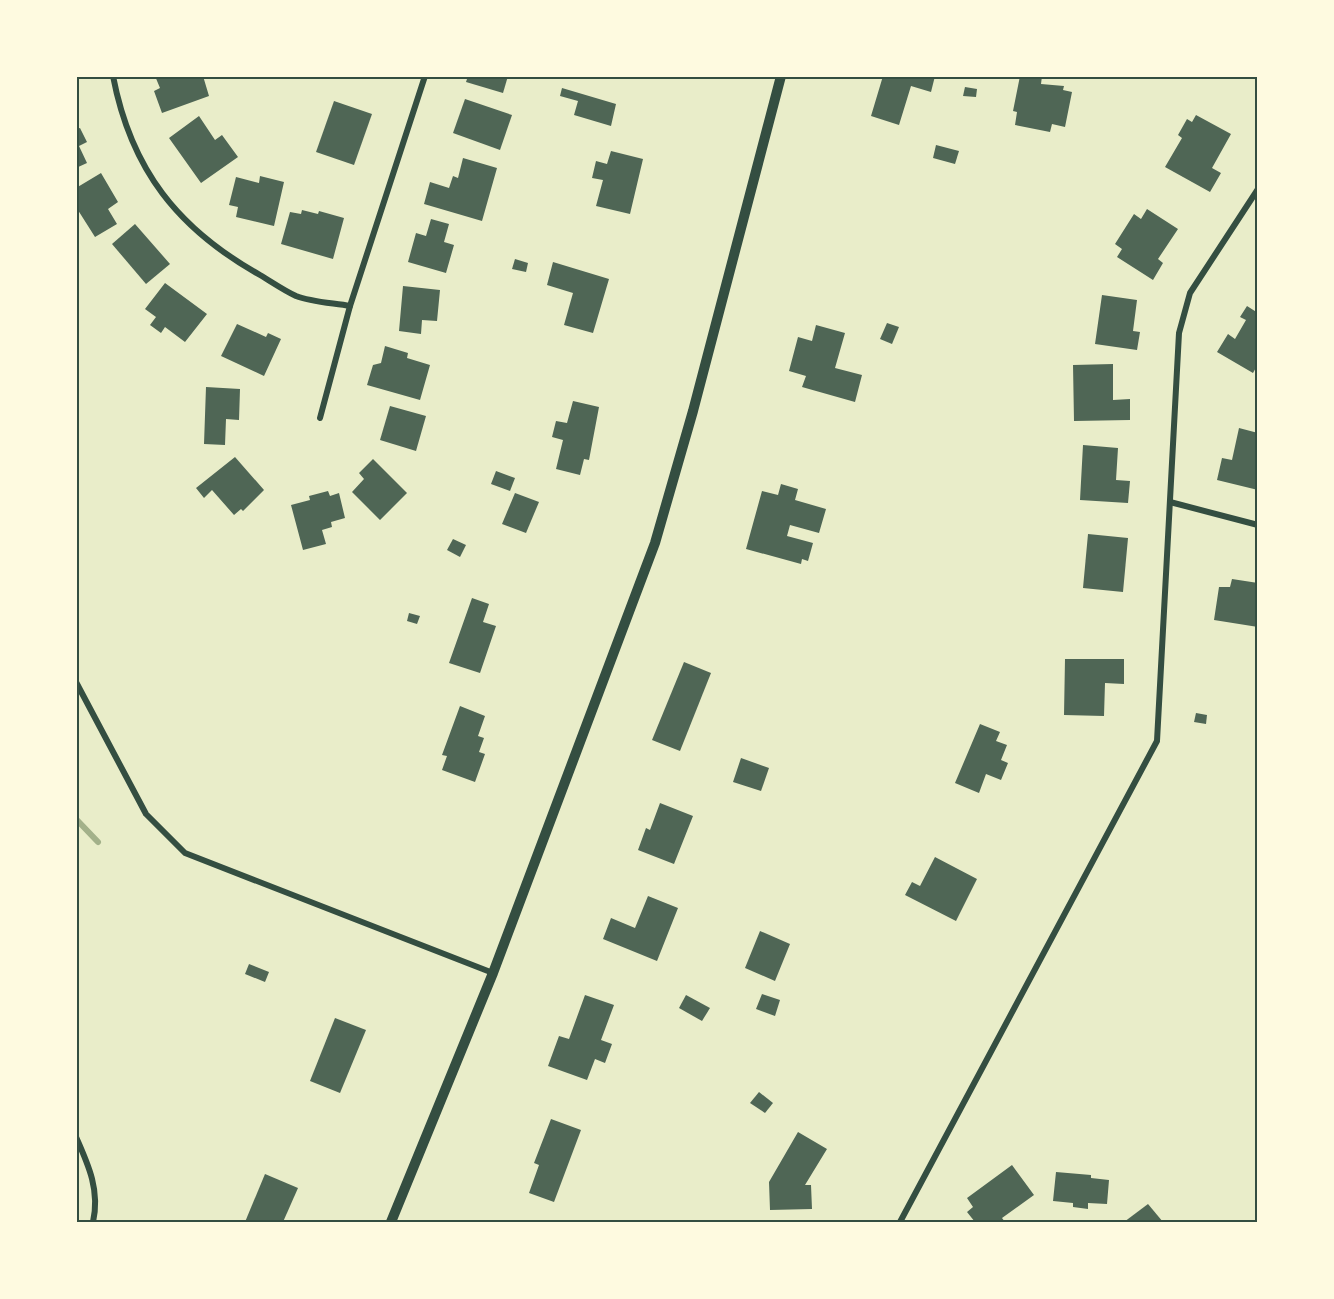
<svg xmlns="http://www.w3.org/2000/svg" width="1334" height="1299" font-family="Jost,sans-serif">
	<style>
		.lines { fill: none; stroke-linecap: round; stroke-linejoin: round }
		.stream { stroke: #a3b18a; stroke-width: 6 }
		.building { fill: #4f6655 }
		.minor { stroke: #344e41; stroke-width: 6 }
		.tertiary { stroke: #344e41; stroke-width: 10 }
		.neatline { fill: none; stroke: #344e41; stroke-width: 2 }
	</style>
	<rect width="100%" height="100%" fill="#e9edc9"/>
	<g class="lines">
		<polyline class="stream" points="76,819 98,842"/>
	</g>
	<g class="building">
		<polygon points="155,76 203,76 209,96 162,113 154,91 160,88"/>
		<polygon points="468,76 508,76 503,93 466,82"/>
		<polygon points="883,76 935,76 931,92 911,86 899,125 871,116"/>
		<polygon points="1020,76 1042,76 1041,84 1064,86 1063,90 1072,92 1065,127 1052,124 1050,132 1015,125 1017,112 1013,111"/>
		<polygon points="965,87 977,89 976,97 963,96"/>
		<polygon points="562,88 616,104 611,126 574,115 578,101 560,96"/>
		<polygon points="465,99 512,115 500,150 453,133"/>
		<polygon points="334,101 372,114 354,165 316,152"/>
		<polygon points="1196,115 1231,134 1212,168 1221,173 1210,192 1165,167 1182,138 1178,135 1187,119 1192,122"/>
		<polygon points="199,116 215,140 222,135 238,157 201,183 169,138"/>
		<polygon points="80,128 87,142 79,146 87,163 76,168 76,129"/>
		<polygon points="936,145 959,151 955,164 933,158"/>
		<polygon points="611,151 643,159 630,214 596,206 603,180 592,178 596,161 607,164"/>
		<polygon points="463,158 497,168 482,221 424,204 430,182 449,188 453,176 458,178"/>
		<polygon points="101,173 118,202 108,209 117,224 95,237 76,207 76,188"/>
		<polygon points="260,176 284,182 274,226 236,217 238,207 229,205 236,177 259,183"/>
		<polygon points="1147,209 1178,229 1158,259 1163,263 1153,280 1117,257 1122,249 1115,244 1134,214 1141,219"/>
		<polygon points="302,210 318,214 319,211 344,218 333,259 281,244 290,212 301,214"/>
		<polygon points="431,219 449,224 444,242 454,245 446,273 408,262 416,233 426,236"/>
		<polygon points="135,224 170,264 146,284 112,244"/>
		<polygon points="515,259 528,263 526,272 512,269"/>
		<polygon points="553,262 609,279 593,333 564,325 573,293 547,285"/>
		<polygon points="165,283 207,314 185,342 165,327 161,333 150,325 156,317 145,309"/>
		<polygon points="403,286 440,290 437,321 422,320 421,334 399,331"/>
		<polygon points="1102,295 1137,300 1133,331 1140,332 1137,350 1095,344"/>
		<polygon points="1247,306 1258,313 1258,364 1253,373 1217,352 1228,334 1235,339 1246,320 1240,317"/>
		<polygon points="887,323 899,327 892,344 880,339"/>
		<polygon points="237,324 266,337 268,333 281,339 264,376 221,356"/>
		<polygon points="816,325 845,333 835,368 862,375 855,402 802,387 806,376 789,371 798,337 812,341"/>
		<polygon points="385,346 408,353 407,358 430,365 420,400 367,385 373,365 381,363"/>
		<polygon points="1113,364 1113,400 1130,399 1130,420 1074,421 1073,365"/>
		<polygon points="206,387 240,389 239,420 226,419 225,445 204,444"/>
		<polygon points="573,401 599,407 589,460 584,459 580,475 556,469 563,440 552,437 556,421 567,423"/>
		<polygon points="390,406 426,416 416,451 380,440"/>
		<polygon points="1239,428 1258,433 1258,490 1217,480 1222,458 1232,460"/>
		<polygon points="1083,445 1118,448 1116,480 1130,481 1128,503 1080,500"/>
		<polygon points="235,457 264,490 243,511 241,509 234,515 212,490 204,498 196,488"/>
		<polygon points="373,459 407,493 380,520 352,492 364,479 359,473"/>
		<polygon points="496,471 515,478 510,491 491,484"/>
		<polygon points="781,484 798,489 795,500 826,509 819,533 790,525 787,536 813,543 808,561 802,559 801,564 746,549 762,491 778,495"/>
		<polygon points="328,491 330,496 339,493 345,518 331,522 332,527 322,530 326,544 303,550 291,505 310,500 309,496"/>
		<polygon points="515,493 539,502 526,533 502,524"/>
		<polygon points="1088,534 1128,538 1123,592 1083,588"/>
		<polygon points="453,539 466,545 460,557 447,550"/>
		<polygon points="1232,579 1258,583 1258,627 1214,620 1219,587 1230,587"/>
		<polygon points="472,598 489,604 483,622 496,626 480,673 449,663"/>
		<polygon points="409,613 420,616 417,624 407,621"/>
		<polygon points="1065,659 1124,659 1124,684 1105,683 1104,716 1064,715"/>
		<polygon points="684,662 711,673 680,751 652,740"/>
		<polygon points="460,706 485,716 478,736 484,738 479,752 485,754 475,782 442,770 447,756 442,755"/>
		<polygon points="1196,713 1207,715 1206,724 1194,722"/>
		<polygon points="980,724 1000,732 996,741 1007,745 1001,760 1008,763 1001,780 986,774 979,793 955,783"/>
		<polygon points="741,758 769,768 761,791 733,782"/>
		<polygon points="660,803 693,816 674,864 638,850 646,828 650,830"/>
		<polygon points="935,857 977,879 956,921 905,895 912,882 920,886"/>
		<polygon points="648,896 678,908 657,961 603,939 611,918 635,928"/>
		<polygon points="760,931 790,944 775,981 745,968"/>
		<polygon points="249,964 269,972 265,982 245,974"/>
		<polygon points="762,994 780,1000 775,1016 756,1009"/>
		<polygon points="585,995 614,1005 601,1040 612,1044 605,1063 595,1059 587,1080 548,1066 559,1036 569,1039"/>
		<polygon points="686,995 710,1008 702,1021 679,1008"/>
		<polygon points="335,1018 366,1030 340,1093 310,1081"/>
		<polygon points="759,1092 773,1103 765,1113 750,1103"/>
		<polygon points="551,1119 581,1130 554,1202 529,1193 539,1165 534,1163"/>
		<polygon points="798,1132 827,1149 805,1185 811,1185 812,1209 770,1210 769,1182"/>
		<polygon points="1012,1165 1034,1195 1002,1218 1005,1222 975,1222 967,1212 973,1207 967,1198"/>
		<polygon points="1056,1172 1091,1175 1091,1178 1109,1180 1107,1204 1088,1203 1088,1209 1073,1207 1073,1203 1053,1201"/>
		<polygon points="265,1174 298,1188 283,1222 245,1222"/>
		<polygon points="1148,1204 1163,1222 1124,1222"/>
	</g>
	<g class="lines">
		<g class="minor">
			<path d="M113 76C131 170 178 229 260 275 272 282 283 290 296 296 311 302 333 303 350 306"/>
			<polyline points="320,418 350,306 425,76"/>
			<polyline points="1170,502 1258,525"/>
			<polyline points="76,682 146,814 185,853 493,973"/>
			<path d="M76 1137C89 1166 100 1191 93 1222"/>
			<polyline points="900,1222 1157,741 1179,333 1190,293 1258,189"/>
		</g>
		<polyline class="tertiary" points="391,1222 493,973 655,543 693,411 781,76"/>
	</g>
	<rect width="1334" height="1299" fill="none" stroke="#fefae0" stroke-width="156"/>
	<rect x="78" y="78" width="1178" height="1143" class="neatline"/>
</svg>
